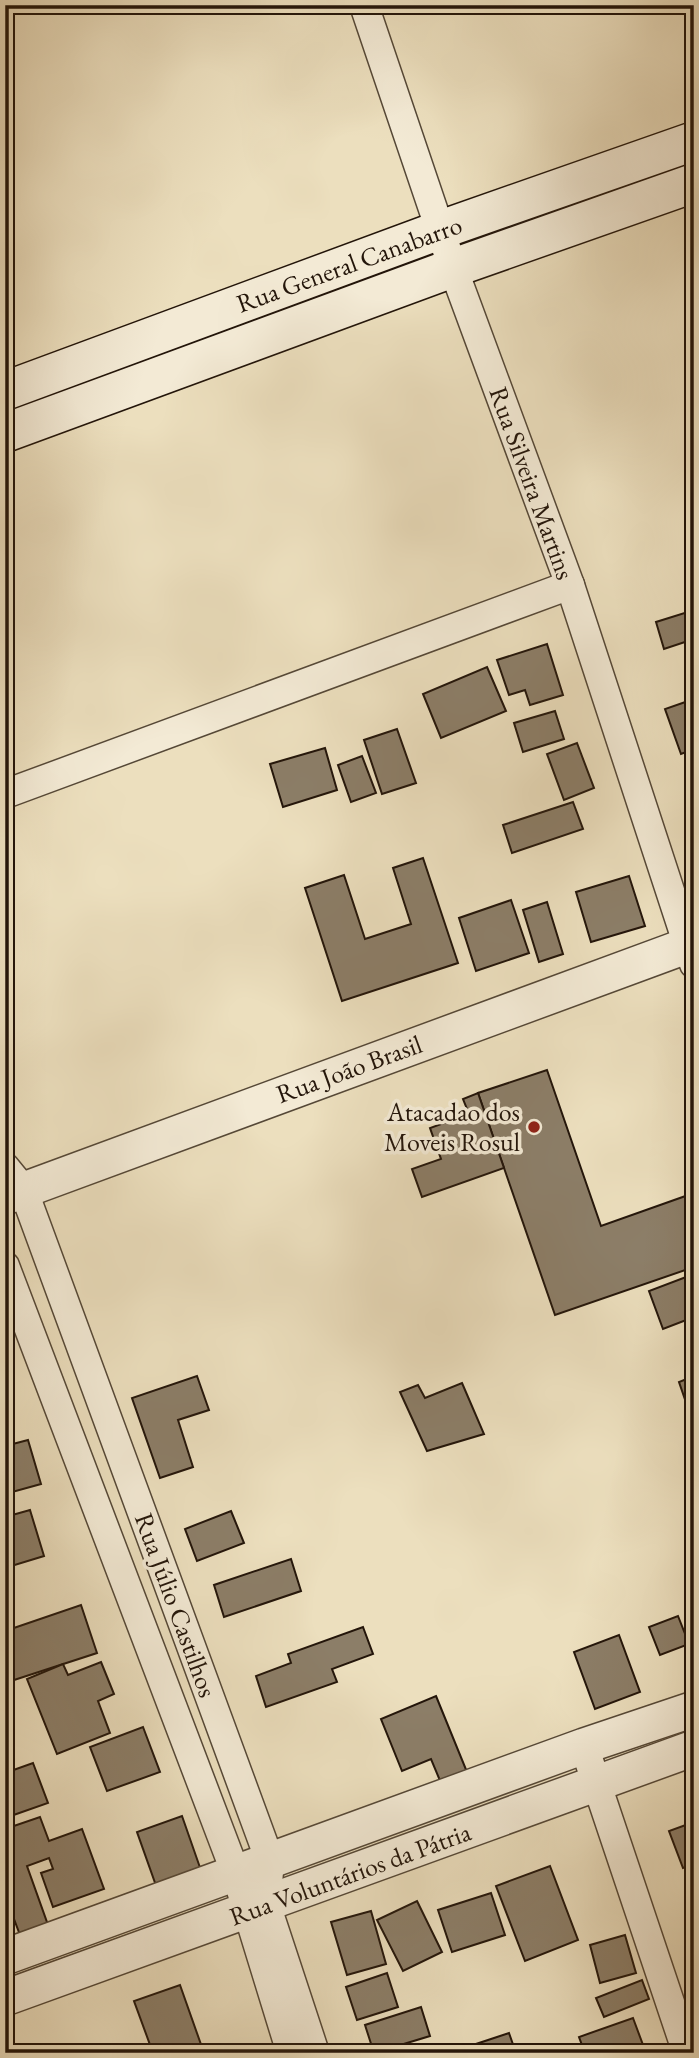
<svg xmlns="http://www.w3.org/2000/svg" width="699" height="2058" font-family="'EB Garamond',serif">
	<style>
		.building { fill: #8c7e68; stroke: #23150a; stroke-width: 2 }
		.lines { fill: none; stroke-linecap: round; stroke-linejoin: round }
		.minor-casing { stroke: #554837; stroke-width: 31 }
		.tertiary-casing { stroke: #554837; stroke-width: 38 }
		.secondary-casing { stroke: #23150a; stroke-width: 41 }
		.minor { stroke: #f3ead5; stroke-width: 28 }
		.tertiary { stroke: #f3ead5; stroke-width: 35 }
		.secondary { stroke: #f3ead5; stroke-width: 38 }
		.poi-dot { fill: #8f2418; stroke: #f3ead5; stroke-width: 2.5 }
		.labels { text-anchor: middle; stroke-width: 7; stroke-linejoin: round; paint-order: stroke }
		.street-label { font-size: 26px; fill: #23150a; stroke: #f3ead5 }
		.poi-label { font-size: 26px; fill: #23150a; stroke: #f3ead5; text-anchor: end }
	</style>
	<rect width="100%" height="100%" fill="#ecdfbe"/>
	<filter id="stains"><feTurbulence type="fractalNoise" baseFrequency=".00286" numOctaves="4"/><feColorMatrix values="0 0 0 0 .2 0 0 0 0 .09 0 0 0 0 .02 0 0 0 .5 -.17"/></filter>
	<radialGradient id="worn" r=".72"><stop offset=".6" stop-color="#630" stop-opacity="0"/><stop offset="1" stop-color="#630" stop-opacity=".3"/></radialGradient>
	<g class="building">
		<polygon points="694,610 694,639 664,649 656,622"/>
		<polygon points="547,644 563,695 530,705 525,690 509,695 497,660"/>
		<polygon points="487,667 506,711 441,738 423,694"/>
		<polygon points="694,699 694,749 681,754 665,709"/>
		<polygon points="555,711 564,739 523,752 514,723"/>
		<polygon points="397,729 416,783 382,794 364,740"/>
		<polygon points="577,743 594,788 564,800 547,754"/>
		<polygon points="325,748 337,790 283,807 270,764"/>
		<polygon points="362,756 376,793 351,802 338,765"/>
		<polygon points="573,802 583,829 512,853 503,825"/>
		<polygon points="423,858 458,963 342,1001 305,888 344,875 365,939 411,924 393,868"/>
		<polygon points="629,876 645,926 591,942 576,892"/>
		<polygon points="511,900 529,953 476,971 459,918"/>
		<polygon points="547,902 563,954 539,962 523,910"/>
		<polygon points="547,1070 601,1226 694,1193 694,1267 555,1315 478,1093"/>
		<polygon points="478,1093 504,1168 422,1197 412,1169 441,1159 430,1128 469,1114 463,1099"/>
		<polygon points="694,1274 694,1317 663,1329 649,1291"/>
		<polygon points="197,1376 209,1410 178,1420 193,1467 160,1478 132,1398"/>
		<polygon points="694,1376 694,1413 690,1414 679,1382"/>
		<polygon points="462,1383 484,1434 427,1451 400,1392 418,1385 425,1398"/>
		<polygon points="28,1440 41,1484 5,1494 5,1446"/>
		<polygon points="30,1510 44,1556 5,1568 5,1517"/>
		<polygon points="231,1511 244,1543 197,1561 185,1529"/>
		<polygon points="291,1559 301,1591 224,1617 214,1585"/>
		<polygon points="81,1605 97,1653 8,1682 5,1674 5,1631"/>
		<polygon points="678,1616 689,1644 660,1655 649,1627"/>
		<polygon points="363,1627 373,1654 332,1669 337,1682 266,1707 256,1676 291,1663 288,1654"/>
		<polygon points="619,1635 640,1692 595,1709 574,1652"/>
		<polygon points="101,1662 114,1694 98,1701 110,1733 57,1754 27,1679 63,1664 68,1675"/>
		<polygon points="436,1696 467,1772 441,1783 431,1759 402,1771 381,1719"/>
		<polygon points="143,1727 160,1772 107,1791 90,1747"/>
		<polygon points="33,1763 48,1803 5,1818 5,1773"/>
		<polygon points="182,1816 204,1879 159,1894 137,1832"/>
		<polygon points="40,1817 49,1841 82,1829 104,1889 53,1907 41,1873 53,1869 49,1858 27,1866 48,1925 20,1935 5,1895 5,1829"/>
		<polygon points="694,1822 694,1864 683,1868 669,1831"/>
		<polygon points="550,1866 578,1940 525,1961 496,1886"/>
		<polygon points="491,1893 505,1935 452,1952 438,1910"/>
		<polygon points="417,1901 442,1952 403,1971 377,1920"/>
		<polygon points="371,1911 386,1964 347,1975 331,1922"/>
		<polygon points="625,1935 636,1973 600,1983 590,1945"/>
		<polygon points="387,1973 398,2007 357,2020 346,1987"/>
		<polygon points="642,1980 649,1999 604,2017 596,1998"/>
		<polygon points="180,1985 204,2053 153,2053 134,2001"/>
		<polygon points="421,2007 430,2036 374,2053 365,2025"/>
		<polygon points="633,2018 646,2053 585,2053 579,2037"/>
		<polygon points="509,2033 516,2053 469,2053 467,2047"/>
	</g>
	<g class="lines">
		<defs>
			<g id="minor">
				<polyline points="364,5 453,268 570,585 694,964"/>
				<polyline points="5,794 570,585"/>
				<polyline points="5,1167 23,1189 270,1861 266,1904 315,2053"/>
				<polyline points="5,1266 236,1874 291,2053"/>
				<polyline points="584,1746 687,2053"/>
			</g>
			<g id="tertiary">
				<polyline points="5,1197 694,943"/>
				<polyline points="5,1957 584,1746 694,1709"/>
				<polyline points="5,1998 694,1748"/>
			</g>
			<g id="secondary">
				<polyline points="5,391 440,230 694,141"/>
				<polyline points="5,433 453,268 694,183"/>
			</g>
		</defs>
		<use href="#minor" class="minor-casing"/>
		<use href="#tertiary" class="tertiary-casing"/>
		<use href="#secondary" class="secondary-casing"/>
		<use href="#minor" class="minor"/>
		<use href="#tertiary" class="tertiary"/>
		<use href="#secondary" class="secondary"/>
	</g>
	<circle class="poi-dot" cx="534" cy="1127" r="7"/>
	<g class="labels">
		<g class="street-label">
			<text transform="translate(349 264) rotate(-20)" y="9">Rua General Canabarro</text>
			<text transform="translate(532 483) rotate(70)" y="9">Rua Silveira Martins</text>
			<text transform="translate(349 1069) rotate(-20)" y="9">Rua João Brasil</text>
			<text transform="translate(176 1605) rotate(70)" y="9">Rua Júlio Castilhos</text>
			<text transform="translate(350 1874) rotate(-20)" y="9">Rua Voluntários da Pátria</text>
		</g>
		<g class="poi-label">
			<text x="520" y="1121">Atacadao dos<tspan x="520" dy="30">Moveis Rosul</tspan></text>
		</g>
	</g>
	<rect width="699" height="2058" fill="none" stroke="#ecdfbe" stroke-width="28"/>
	<rect x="7" y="7" width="685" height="2044" fill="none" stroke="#23150a" stroke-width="3.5"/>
	<rect x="14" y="14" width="671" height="2030" fill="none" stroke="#23150a" stroke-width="2"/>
	<rect width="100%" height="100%" filter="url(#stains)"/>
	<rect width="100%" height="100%" fill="url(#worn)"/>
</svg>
